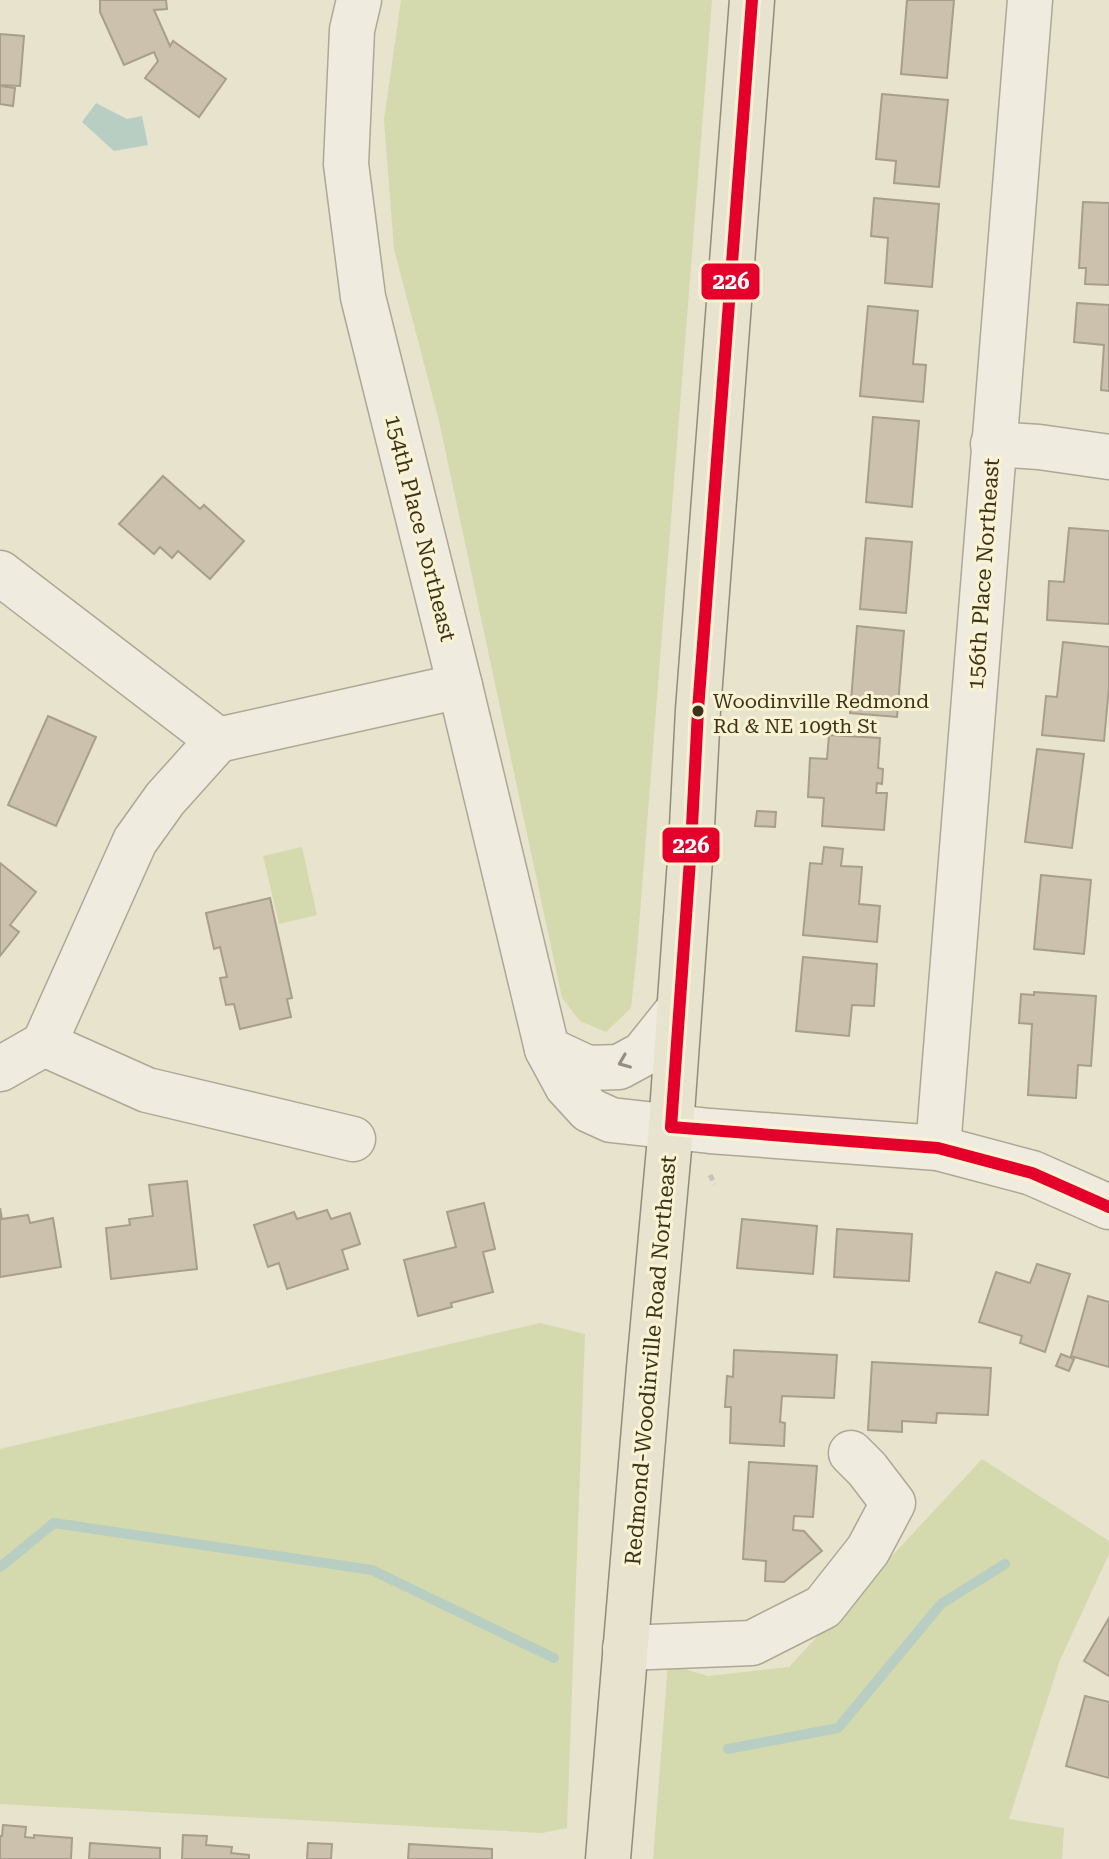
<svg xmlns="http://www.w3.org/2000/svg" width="1109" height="1859" font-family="'Roboto Serif',serif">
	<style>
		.green { fill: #d4daad }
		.water { fill: #b8cec3 }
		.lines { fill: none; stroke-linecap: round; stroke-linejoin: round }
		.stream { stroke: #b8cec3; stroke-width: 10 }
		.building { fill: #ccc1ad; stroke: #a89e8b; stroke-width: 2 }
		.minor-casing { stroke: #ada796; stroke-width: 47 }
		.major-casing { stroke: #928c7c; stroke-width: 47 }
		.path { stroke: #c7c4b6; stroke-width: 5; stroke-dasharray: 6 4; stroke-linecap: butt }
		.minor { stroke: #efecdf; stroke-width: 44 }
		.major { stroke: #e7e3cf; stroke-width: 44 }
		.bus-1-casing { stroke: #f9f3d2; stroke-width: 18 }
		.bus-1 { stroke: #e4002b; stroke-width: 12 }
		.oneway { stroke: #968e7e }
		.bus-dot { fill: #3d301c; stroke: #f9f3d2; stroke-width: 3 }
		.labels { text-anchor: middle; stroke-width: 6; stroke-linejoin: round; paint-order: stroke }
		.bus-label { font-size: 20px; fill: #3d301c; stroke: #f9f3d2; text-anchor: start }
		.street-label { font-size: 22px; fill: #3d301c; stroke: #f9f3d2 }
		.line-badge { stroke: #f9f3d2; stroke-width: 3 }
		.badge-label { font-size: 22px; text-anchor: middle; font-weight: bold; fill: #fff }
	</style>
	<rect width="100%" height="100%" fill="#e8e3cc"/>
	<g class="green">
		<polygon points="401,0 712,0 637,951 631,1008 606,1032 580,1021 562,998 439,421 394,249 384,120"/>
		<polygon points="302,847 317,915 279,924 263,856"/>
		<polygon points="540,1323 585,1334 567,1828 542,1833 0,1804 0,1449"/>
		<polygon points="982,1459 1109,1541 1109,1554 1060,1660 1009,1819 1064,1828 1062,1859 653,1859 668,1664 708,1676 789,1667"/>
	</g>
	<polygon class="water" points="96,103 127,119 142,116 148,145 114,151 82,122"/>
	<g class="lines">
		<g class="stream">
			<polyline points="0,1567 54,1523 372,1570 554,1658"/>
			<polyline points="728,1749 838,1728 941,1604 1005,1564"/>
		</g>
	</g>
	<g class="building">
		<polygon points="100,0 166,0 167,9 154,10 170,46 173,41 226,79 199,117 145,78 158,61 154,52 124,65 100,12"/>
		<polygon points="907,0 954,0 947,78 901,74"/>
		<polygon points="0,34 24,36 20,86 0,85"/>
		<polygon points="0,86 15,88 13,106 0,104"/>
		<polygon points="882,94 948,100 939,187 894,183 896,161 876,159"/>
		<polygon points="874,198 939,204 932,287 885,283 888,238 871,236"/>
		<polygon points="1083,202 1109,203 1109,285 1085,284 1086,268 1079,268"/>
		<polygon points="1077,303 1109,305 1109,391 1101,390 1104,345 1074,342"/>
		<polygon points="868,306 918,311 913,364 926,365 923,402 860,396"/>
		<polygon points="873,417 919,421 912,507 866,502"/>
		<polygon points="163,476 200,509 204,505 244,541 210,579 178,551 172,558 160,547 154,554 119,524"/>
		<polygon points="1069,528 1109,531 1109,624 1047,620 1049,581 1064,582"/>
		<polygon points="866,538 912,542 906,613 860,609"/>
		<polygon points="857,626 904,631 897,717 850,713"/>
		<polygon points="1063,642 1109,647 1109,687 1104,741 1042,735 1046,696 1057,697"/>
		<polygon points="48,716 96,737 56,826 8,805"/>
		<polygon points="829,735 880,738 878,768 883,769 882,784 877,783 876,793 887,793 884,830 822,826 824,798 808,797 810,758 827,759"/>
		<polygon points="1037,749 1084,754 1072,848 1025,842"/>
		<polygon points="757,811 776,812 775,827 755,826"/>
		<polygon points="824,847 843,849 841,866 862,867 859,904 880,906 877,942 803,935 810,863 822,864"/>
		<polygon points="0,863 36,892 10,925 19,932 0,956"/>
		<polygon points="1041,875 1091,880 1084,954 1034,949"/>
		<polygon points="270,898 292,998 287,999 291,1017 240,1029 234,1004 226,1005 220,978 227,977 220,947 214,949 206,913"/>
		<polygon points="803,957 877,964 874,1006 852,1005 849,1036 796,1031"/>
		<polygon points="1034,992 1096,996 1091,1066 1078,1065 1076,1098 1028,1095 1032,1024 1019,1023 1021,994 1034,995"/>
		<polygon points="187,1181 197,1269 111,1279 106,1228 130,1225 129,1219 153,1216 149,1185"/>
		<polygon points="484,1203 495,1249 483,1252 493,1292 451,1303 452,1307 418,1316 404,1260 456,1247 447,1212"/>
		<polygon points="0,1208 2,1219 28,1215 30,1223 53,1218 61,1267 0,1277"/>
		<polygon points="327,1210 331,1219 350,1213 360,1244 342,1250 348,1269 287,1289 279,1263 268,1267 254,1225 294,1212 297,1219"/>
		<polygon points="742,1219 817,1226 813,1274 737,1268"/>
		<polygon points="837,1229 912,1234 909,1281 834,1277"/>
		<polygon points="1037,1264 1070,1274 1045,1352 1020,1343 1022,1336 979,1322 996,1272 1030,1283"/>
		<polygon points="1088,1296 1109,1302 1109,1367 1071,1356"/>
		<polygon points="734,1350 837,1355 834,1398 782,1396 780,1422 785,1423 784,1446 730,1443 731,1407 725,1407 727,1376 733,1377"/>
		<polygon points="1061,1354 1074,1359 1069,1371 1056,1366"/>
		<polygon points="872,1362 991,1368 988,1415 937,1413 936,1423 902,1421 902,1432 868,1430"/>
		<polygon points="749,1462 817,1466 813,1517 794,1516 793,1530 804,1531 822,1551 784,1582 765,1581 766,1561 743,1559"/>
		<polygon points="1109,1618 1109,1676 1084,1661"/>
		<polygon points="1085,1696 1109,1702 1109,1778 1066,1766"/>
		<polygon points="3,1825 26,1827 25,1837 34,1838 34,1835 72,1838 71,1859 0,1859 0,1836 2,1836"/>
		<polygon points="183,1835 207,1836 206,1845 232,1847 231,1853 249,1855 249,1859 182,1859"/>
		<polygon points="90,1843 160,1848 160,1859 89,1859"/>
		<polygon points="308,1843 332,1844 331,1859 307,1859"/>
		<polygon points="409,1844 492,1849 492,1859 408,1859"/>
	</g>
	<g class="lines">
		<defs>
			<g id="minor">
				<polyline points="359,0 352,30 346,164 363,297 460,686 547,1049 567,1086 589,1110 611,1120 710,1131 938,1148 1032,1173 1109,1207"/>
				<polyline points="993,444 1039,447 1109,457"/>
				<polyline points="0,573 218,740 460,686"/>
				<polyline points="44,1044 135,841 165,799 218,740"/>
				<polyline points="44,1044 147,1090 353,1139"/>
				<polyline points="547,1049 588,1068 619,1067 643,1054 679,1009"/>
				<polyline points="0,1069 44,1044"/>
				<polyline points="938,1148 1030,0"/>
				<polyline points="625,1648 752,1643 823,1607 868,1550 893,1503 867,1469 851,1453"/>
			</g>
			<polyline id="major" points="608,1859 649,1368 671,1127 691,846 698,710 752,0"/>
		</defs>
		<use href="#minor" class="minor-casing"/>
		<use href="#major" class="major-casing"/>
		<polyline class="path" points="710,1175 715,1184"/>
		<use href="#minor" class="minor"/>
		<use href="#major" class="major"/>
		<defs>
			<g id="bus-1">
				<polyline points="671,1127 691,846 698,710 752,0"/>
				<polyline points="671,1127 938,1148 1032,1173 1109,1207"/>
			</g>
		</defs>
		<use href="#bus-1" class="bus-1-casing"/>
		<use href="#bus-1" class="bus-1"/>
	</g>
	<defs><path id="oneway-chevron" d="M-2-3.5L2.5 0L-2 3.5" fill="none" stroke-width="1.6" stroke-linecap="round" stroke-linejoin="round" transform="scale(2)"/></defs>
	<use class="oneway" href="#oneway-chevron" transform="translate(624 1062) rotate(158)"/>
	<circle class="bus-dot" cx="698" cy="711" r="7"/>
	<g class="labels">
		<g class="bus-label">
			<text x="713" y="708">Woodinville Redmond<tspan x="713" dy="25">Rd &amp; NE 109th St</tspan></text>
		</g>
		<g class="street-label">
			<text transform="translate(421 528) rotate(76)" y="8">154th Place Northeast</text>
			<text transform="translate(983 574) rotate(-86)" y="8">156th Place Northeast</text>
			<text transform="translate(650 1360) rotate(-85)" y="8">Redmond-Woodinville Road Northeast</text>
		</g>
	</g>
	<g class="line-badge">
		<rect x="700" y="262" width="61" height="39" rx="8" fill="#e4002b"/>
		<rect x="661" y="826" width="60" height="38" rx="8" fill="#e4002b"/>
	</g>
	<g class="badge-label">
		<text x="731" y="289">226</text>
		<text x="691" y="853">226</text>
	</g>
</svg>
